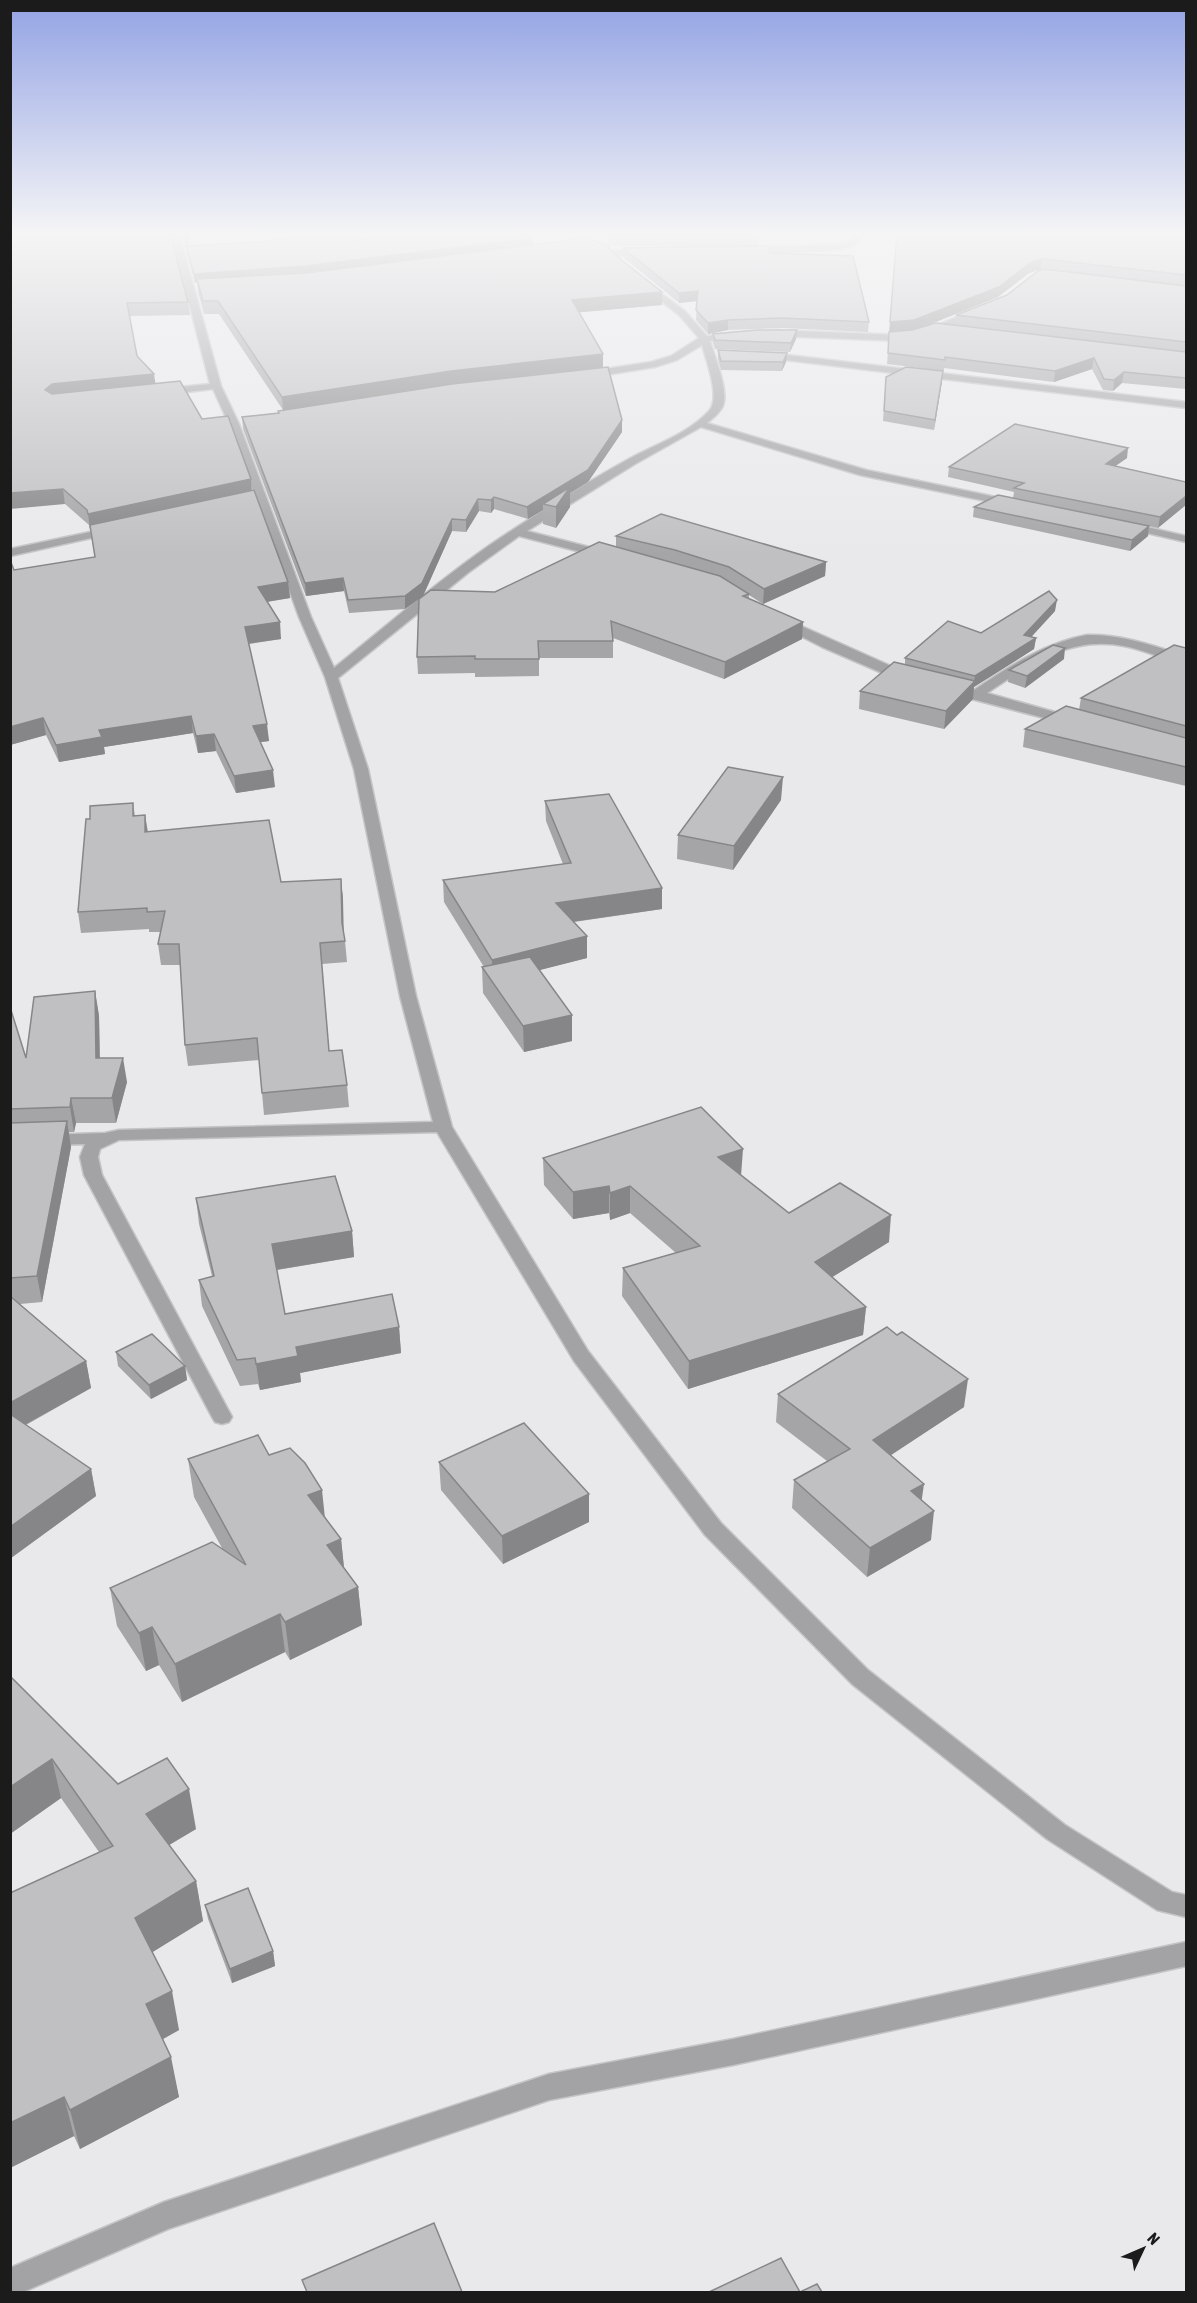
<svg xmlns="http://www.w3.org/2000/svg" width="1197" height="2303" font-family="'Asap Condensed',sans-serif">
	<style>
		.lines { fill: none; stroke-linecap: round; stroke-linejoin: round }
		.minor-casing { stroke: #c4c3c6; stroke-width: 3 }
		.tertiary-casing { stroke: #c4c3c6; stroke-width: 3 }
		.minor { fill: #a3a2a4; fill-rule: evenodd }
		.tertiary { fill: #a3a2a4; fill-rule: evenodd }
		.wall { fill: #a5a4a7; fill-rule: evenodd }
		.shaded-wall { fill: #868688 }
		.building { fill: #c0bfc2; stroke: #868688; stroke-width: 1.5 }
	</style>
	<rect width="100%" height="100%" fill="#e9e8eb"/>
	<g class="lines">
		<defs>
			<g id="minor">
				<path d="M171 233H179L221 386 239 424 311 617 334 668C393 621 450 570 514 529 551 505 589 481 627 460 654 445 688 434 709 411 721 398 706 360 702 345L677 360 655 367 586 378 581 375 586 372 651 362 671 356 699 338 679 315 639 284 638 282 642 279 685 311 707 336 737 332 742 335 737 338 710 341C715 357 729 391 723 406 719 414 713 418 707 423L866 470 1015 501 1021 504 1015 507 860 475 701 427 635 464 527 531 612 553V557L608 559 519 536 469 572 338 678 368 769 416 996 452 1127 588 1351 721 1523 868 1670 1065 1825 1172 1892 1186 1895V1917L1157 1910 1047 1839 852 1684 705 1535 574 1361 437 1132 119 1140 100 1149 98 1157 102 1175 232 1417 229 1422 222 1424 215 1422 212 1417 84 1175 80 1157 85 1144 10 1146V1136L105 1133 119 1130 433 1122 400 996 354 769 325 677 299 617 229 424 213 389 161 395 156 392 161 389 210 384Z"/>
				<polygon points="578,233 586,233 591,243 606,251 602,254 584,247"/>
				<polygon points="858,233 866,233 854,246 837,250 746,254 742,251 746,248 837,244 848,242"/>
				<polygon points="610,250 646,250 650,253 646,256 607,255 607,251"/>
				<polygon points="978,308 983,311 981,313 939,331 903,341 774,336 769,333 774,330 903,335 933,327"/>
				<polygon points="762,352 1186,402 1186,408 759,357 759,353"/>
				<polygon points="1125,522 1186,536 1186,542 1121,527 1119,525"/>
				<polygon points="114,527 118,528 118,532 10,556 10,549"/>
				<polygon points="781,617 911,675 913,678 906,682 901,681 822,647 777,624 775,621"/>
				<path d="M1087 635C1122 634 1154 646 1186 656V664C1165 660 1145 650 1124 646 1070 635 1029 665 987 693L1076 718 1078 721 1071 725 945 692 943 689 950 685 974 690C1010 666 1044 643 1087 635Z"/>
			</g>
			<polygon id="tertiary" points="1186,1942 1186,1966 733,2065 549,2100 168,2229 23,2292 10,2292 10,2268 164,2202 549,2074 733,2039"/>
		</defs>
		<use href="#minor" class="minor-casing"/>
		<use href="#tertiary" class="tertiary-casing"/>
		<use href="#minor" class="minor"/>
		<use href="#tertiary" class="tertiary"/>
	</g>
	<g class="wall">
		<polygon points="10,233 188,302 190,315 129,316 137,356 155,383 202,419 252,490 288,582 290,598 267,602 281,639 249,644 269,741 260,742 275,787 236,793 216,751 198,753 193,733 104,747 105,754 59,762 46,735 10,745 10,560 14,570 95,557 89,525 65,504"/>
		<polygon points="181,233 192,233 187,246 355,241 533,238 533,245 607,246 607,233 759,233 759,246 607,246 619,258 662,292 662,305 579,312 603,367 622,432 588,482 570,493 570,507 556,528 543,524 543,510 528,519 494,509 491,513 479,511 466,532 452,531 423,596 405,609 349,613 344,591 306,596 243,429 242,417 278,413 278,411 283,410 219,314 204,314 198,292 197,282 195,283 187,254 186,248 186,250"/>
		<path d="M897 233H1186V389L1122 383 1113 391 1103 390 1092 369 1054 382 944 368V371L887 364ZM1120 234 1154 236H1155ZM1041 269 1186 286 956 315 955 325 926 326 998 297 1029 273Z"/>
		<polygon points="623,248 769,253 869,322 868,332 782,328 728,330 708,334 696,320 697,301 679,303 623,257"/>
		<polygon points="797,330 796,339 790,352 715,349 713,343 713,334"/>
		<polygon points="718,350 787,353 786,362 782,371 721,370 718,359"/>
		<polygon points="886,377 942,381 934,430 883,421"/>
		<polygon points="1127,458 1115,466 1186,482 1158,528 1149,526 1148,536 1130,551 973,517 974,507 1013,498 1014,492 948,477 949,467"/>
		<polygon points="616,536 826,562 825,576 763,604 749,595 749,599 803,622 802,639 724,679 613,638 613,658 539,658 539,676 475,677 475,673 418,674 417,657 495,592 616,547"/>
		<polygon points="1055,611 1031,637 1036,638 1034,649 974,687 973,699 944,729 859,709 860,691 905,664 905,658 981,633"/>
		<polygon points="1186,648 1186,786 1023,747 1025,729 1079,710 1081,698"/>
		<polygon points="1064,659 1025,688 1008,682 1009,670"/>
		<polygon points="781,800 733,870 677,859 678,835"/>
		<polygon points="545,801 662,888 662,909 574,922 587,936 587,958 539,970 572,1041 524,1052 483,993 482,967 484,967 444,902 443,880 563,864 546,821"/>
		<polygon points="133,803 135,816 145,815 148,832 281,882 341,879 343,899 343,930 345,941 347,962 322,964 329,1051 347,1085 349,1107 264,1115 259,1060 188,1066 185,1045 180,965 161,965 158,944 161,932 149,932 149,929 81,933 78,912 90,819"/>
		<polygon points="95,991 99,1016 100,1058 127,1082 116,1123 76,1123 74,1132 69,1132 71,1147 42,1302 20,1304 86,1361 91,1388 26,1425 91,1469 96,1496 11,1558 10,1558 10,1007 26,1058"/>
		<polygon points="543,1158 741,1176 789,1213 889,1242 832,1277 866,1307 863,1335 688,1389 622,1296 623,1268 676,1253 630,1213 610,1220 609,1213 573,1219 544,1185"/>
		<polygon points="196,1198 352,1231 354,1257 277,1270 285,1314 399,1327 401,1353 300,1373 301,1382 260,1390 258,1384 240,1386 202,1306 199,1280 212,1276 199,1224"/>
		<polygon points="116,1352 185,1366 187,1380 151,1399 118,1366"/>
		<polygon points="778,1394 964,1407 890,1455 922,1500 931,1540 867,1577 792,1508 794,1480 827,1461 776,1422"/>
		<polygon points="269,1455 325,1517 341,1539 344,1568 358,1587 362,1625 290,1660 285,1652 182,1702 159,1665 146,1671 117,1626 110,1588 222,1548 194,1497 188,1459"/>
		<polygon points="439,1462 589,1494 589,1522 503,1564 441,1490"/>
		<polygon points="10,1676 118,1784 196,1829 169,1845 196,1881 203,1921 152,1952 179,2030 163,2039 179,2097 80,2149 74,2136 10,2168 10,1893 99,1852 61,1798 10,1834"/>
		<polygon points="1186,1713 1186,1726 1185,1721"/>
		<polygon points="205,1905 273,1951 275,1966 232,1983 208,1919"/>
	</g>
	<g class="shaded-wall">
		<polygon points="186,233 192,233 186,250 185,237"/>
		<polygon points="533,238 533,247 307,275 197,279 197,282 195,283 194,274"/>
		<polygon points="1042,259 1041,269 1029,273 998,297 913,331 889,333 890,322 1030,263"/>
		<polygon points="698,291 697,301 679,303 679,293"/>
		<polygon points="662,292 662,305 572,313 572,300"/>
		<polygon points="728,320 728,330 708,334 708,323"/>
		<polygon points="797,330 796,339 790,352 791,343"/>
		<polygon points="787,353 786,362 782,371 783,362"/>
		<polygon points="603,354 603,368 283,411 282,397 451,371"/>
		<polygon points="1094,358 1092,369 1054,382 1055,371"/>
		<polygon points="943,371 942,381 934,430 935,420"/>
		<polygon points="1124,372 1122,383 1113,391 1114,380"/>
		<polygon points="154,374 156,387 54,398 45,390 52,384"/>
		<polygon points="622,420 622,432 588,482 570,493 570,507 556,528 556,507 543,504 543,510 528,519 527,507"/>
		<polygon points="1128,448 1127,458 1104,474 1106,464"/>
		<polygon points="251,479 252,494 90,529 88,514"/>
		<polygon points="63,489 65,504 10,509 10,493"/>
		<polygon points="1186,496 1186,505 1158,528 1160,517"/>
		<polygon points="494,497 494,509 491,513 491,500"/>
		<polygon points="478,499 479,511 466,532 466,520"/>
		<polygon points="452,519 452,531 423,596 405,609 405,596"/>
		<polygon points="1149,526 1148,536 1130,551 1132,540"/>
		<polygon points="826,562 825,576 763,604 764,589"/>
		<polygon points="343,578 344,591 306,596 305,583"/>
		<polygon points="288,582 290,598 259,603 258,587"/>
		<polygon points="1057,600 1055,611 1023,646 1024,635"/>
		<polygon points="280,622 281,639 246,644 245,627"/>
		<polygon points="803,622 802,639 724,679 725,662"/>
		<polygon points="1036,638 1034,649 974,687 973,699 944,729 946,711 974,682 975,676"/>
		<polygon points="1065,648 1064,659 1025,688 1027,676"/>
		<polygon points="191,716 193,733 104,747 105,754 59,762 56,745 99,730"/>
		<polygon points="43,718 46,735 10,745 10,727"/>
		<polygon points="267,724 269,741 254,743 253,726"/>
		<polygon points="214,734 216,751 198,753 196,736"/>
		<polygon points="273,770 275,787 236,793 234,776"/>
		<polygon points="783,777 781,800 733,870 734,846"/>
		<polygon points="145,815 148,835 145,832"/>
		<polygon points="341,879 343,899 344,943 342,923"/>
		<polygon points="662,888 662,909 557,924 556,903"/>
		<polygon points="587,936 587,958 493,982 492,960"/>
		<polygon points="95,991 99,1016 100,1082 96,1058"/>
		<polygon points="572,1015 572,1041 524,1052 523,1026"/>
		<polygon points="123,1058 127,1082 116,1123 112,1098"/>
		<polygon points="71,1098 76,1123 74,1132 70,1107"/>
		<polygon points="67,1121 71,1147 42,1302 37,1276"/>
		<polygon points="743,1149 741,1176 718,1157"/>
		<polygon points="609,1186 609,1213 573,1219 573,1192"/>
		<polygon points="630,1186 630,1213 610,1220 610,1193"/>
		<polygon points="891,1215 889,1242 813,1289 815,1262"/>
		<polygon points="352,1231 354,1257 275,1270 272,1244"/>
		<polygon points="866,1307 863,1335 688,1389 689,1361"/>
		<polygon points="399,1327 401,1353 300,1373 301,1382 260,1390 256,1364 296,1347"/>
		<polygon points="86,1361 91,1388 10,1433 10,1403"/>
		<polygon points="185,1366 187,1380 151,1399 149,1385"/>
		<polygon points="968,1379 964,1407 870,1469 873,1440"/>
		<polygon points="91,1469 96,1496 11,1558 10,1527"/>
		<polygon points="924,1484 920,1512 911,1491"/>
		<polygon points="322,1490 326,1528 308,1495"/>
		<polygon points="589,1494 589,1522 503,1564 502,1536"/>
		<polygon points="934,1511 931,1540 867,1577 870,1548"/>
		<polygon points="341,1539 345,1577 327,1545"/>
		<polygon points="358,1587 362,1625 290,1660 285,1622"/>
		<polygon points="280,1614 285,1652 182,1702 175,1664"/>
		<polygon points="152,1627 159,1665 146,1671 139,1633"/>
		<polygon points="52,1759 61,1798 10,1834 10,1787"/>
		<polygon points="189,1789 196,1829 154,1854 146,1814"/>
		<polygon points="196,1881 203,1921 143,1958 135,1918"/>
		<polygon points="273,1951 275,1966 232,1983 230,1969"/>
		<polygon points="172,1991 179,2030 154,2044 146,2004"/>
		<polygon points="171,2057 179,2097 80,2149 70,2110"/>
		<polygon points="64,2097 74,2136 10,2168 10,2123"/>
	</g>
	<g class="building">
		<polygon points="10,233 170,233 188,302 127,303 137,356 154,374 52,384 45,390 52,394 180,381 202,419 228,416 251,479 88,514 87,510 63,489 10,493"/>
		<polygon points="339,233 345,233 355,241 399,233 519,233 533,238 306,266 194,274 186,246 257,242"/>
		<polygon points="897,233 1104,233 1155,237 1160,233 1186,233 1186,275 1042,259 1030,263 999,287 914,320 890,322"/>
		<polygon points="586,238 606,245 619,258 662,292 572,300 603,354 451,371 282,397 218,301 203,301 197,279 306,273"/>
		<polygon points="769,246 769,253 853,256 869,322 782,318 728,320 708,323 696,310 698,291 679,293 623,248"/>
		<polygon points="1044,269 1186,286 1186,342 956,315 1007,295 1038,271"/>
		<polygon points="936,323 1186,352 1186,378 1124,372 1114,380 1104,379 1094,358 1055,371 945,357 945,360 888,353 889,332 912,330"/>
		<polygon points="757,330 797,330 791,343 715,340 713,334"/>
		<polygon points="718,350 787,353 783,362 721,361"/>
		<polygon points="608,367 622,420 588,470 527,507 494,497 491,500 478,499 466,520 452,519 422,583 405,596 348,600 343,578 305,583 242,417 279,413 278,411 452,384"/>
		<polygon points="906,367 943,371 935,420 884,411 886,377"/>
		<polygon points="1015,424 1128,448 1106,464 1186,482 1186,496 1160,517 1014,488 1024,483 949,467"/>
		<polygon points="570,487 556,507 543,504"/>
		<polygon points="254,490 288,582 258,587 280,622 245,627 267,724 253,726 273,770 234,776 214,734 196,736 191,716 99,730 102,737 56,745 43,718 10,727 10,560 14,570 95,557 90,525"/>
		<polygon points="998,495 1149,526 1132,540 974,507"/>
		<polygon points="661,514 826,562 764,589 729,567 675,550 616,536"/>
		<polygon points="599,542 720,576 749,594 743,596 803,622 725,662 611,621 613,641 538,641 539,659 475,659 475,656 417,657 419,599 431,590 495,592"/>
		<polygon points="1049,591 1057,600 1024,635 1036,638 975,676 905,658 948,621 981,633"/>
		<polygon points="1053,645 1065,648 1027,676 1009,670"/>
		<polygon points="1174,645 1186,648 1186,726 1081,698"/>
		<polygon points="894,662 975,681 946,711 860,691"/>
		<polygon points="1066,706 1186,738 1186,767 1025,729"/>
		<polygon points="728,767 783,777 734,846 678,835"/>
		<polygon points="609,794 662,888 556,903 587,936 492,960 443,880 571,863 545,801"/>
		<polygon points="133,803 133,816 145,815 145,832 269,820 281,882 341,879 342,923 345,941 320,943 329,1051 342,1050 347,1085 262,1093 257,1038 185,1045 179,944 158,944 165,911 147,912 147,908 78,912 86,819 90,819 90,806"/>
		<polygon points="530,957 572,1015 523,1026 482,967"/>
		<polygon points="95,991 96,1058 123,1058 112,1098 71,1098 70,1107 10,1109 10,1007 26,1058 34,997"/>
		<polygon points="701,1107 743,1149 718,1157 789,1213 840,1183 891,1215 815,1262 866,1307 689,1361 623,1268 700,1246 630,1186 610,1193 609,1186 573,1192 543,1158"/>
		<polygon points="67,1121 37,1276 10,1278 10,1123"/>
		<polygon points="335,1176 352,1231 272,1244 285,1314 392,1294 399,1327 296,1347 298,1356 256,1364 255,1358 237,1360 199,1280 214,1276 196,1198"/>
		<polygon points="10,1296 86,1361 10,1403"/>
		<polygon points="887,1327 897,1335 902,1332 968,1379 873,1440 924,1484 911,1491 934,1511 870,1548 794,1480 850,1449 778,1394"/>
		<polygon points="152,1334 185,1366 149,1385 116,1352"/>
		<polygon points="10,1414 91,1469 10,1527"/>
		<polygon points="524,1423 589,1494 502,1536 439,1462"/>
		<polygon points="258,1435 269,1455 290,1448 305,1463 322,1490 308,1495 341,1539 327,1545 358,1587 285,1622 280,1614 175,1664 152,1627 139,1633 110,1588 212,1542 246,1565 188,1459"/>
		<polygon points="10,1676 118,1784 167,1758 189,1789 146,1814 196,1881 135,1918 172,1991 146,2004 171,2057 70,2110 64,2097 10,2123 10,1893 113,1846 52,1759 10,1787"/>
		<polygon points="248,1888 273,1951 230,1969 205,1905"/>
		<polygon points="434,2223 462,2292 307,2292 302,2280"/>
		<polygon points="781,2258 800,2292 817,2284 822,2292 709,2292"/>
	</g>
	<linearGradient id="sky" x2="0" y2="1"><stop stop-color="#93a3e4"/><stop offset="0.42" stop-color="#f5f5f6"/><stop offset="1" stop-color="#f5f5f6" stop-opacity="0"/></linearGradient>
	<rect width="1197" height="555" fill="url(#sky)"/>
	<rect width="1197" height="2303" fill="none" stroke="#1c1b1c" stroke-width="24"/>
	<g transform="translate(1143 2249) rotate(46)" stroke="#e9e8eb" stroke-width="4.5" paint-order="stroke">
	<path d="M0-4.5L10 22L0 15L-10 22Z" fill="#1c1b1c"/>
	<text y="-9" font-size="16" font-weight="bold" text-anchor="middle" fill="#1c1b1c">N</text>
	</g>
</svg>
